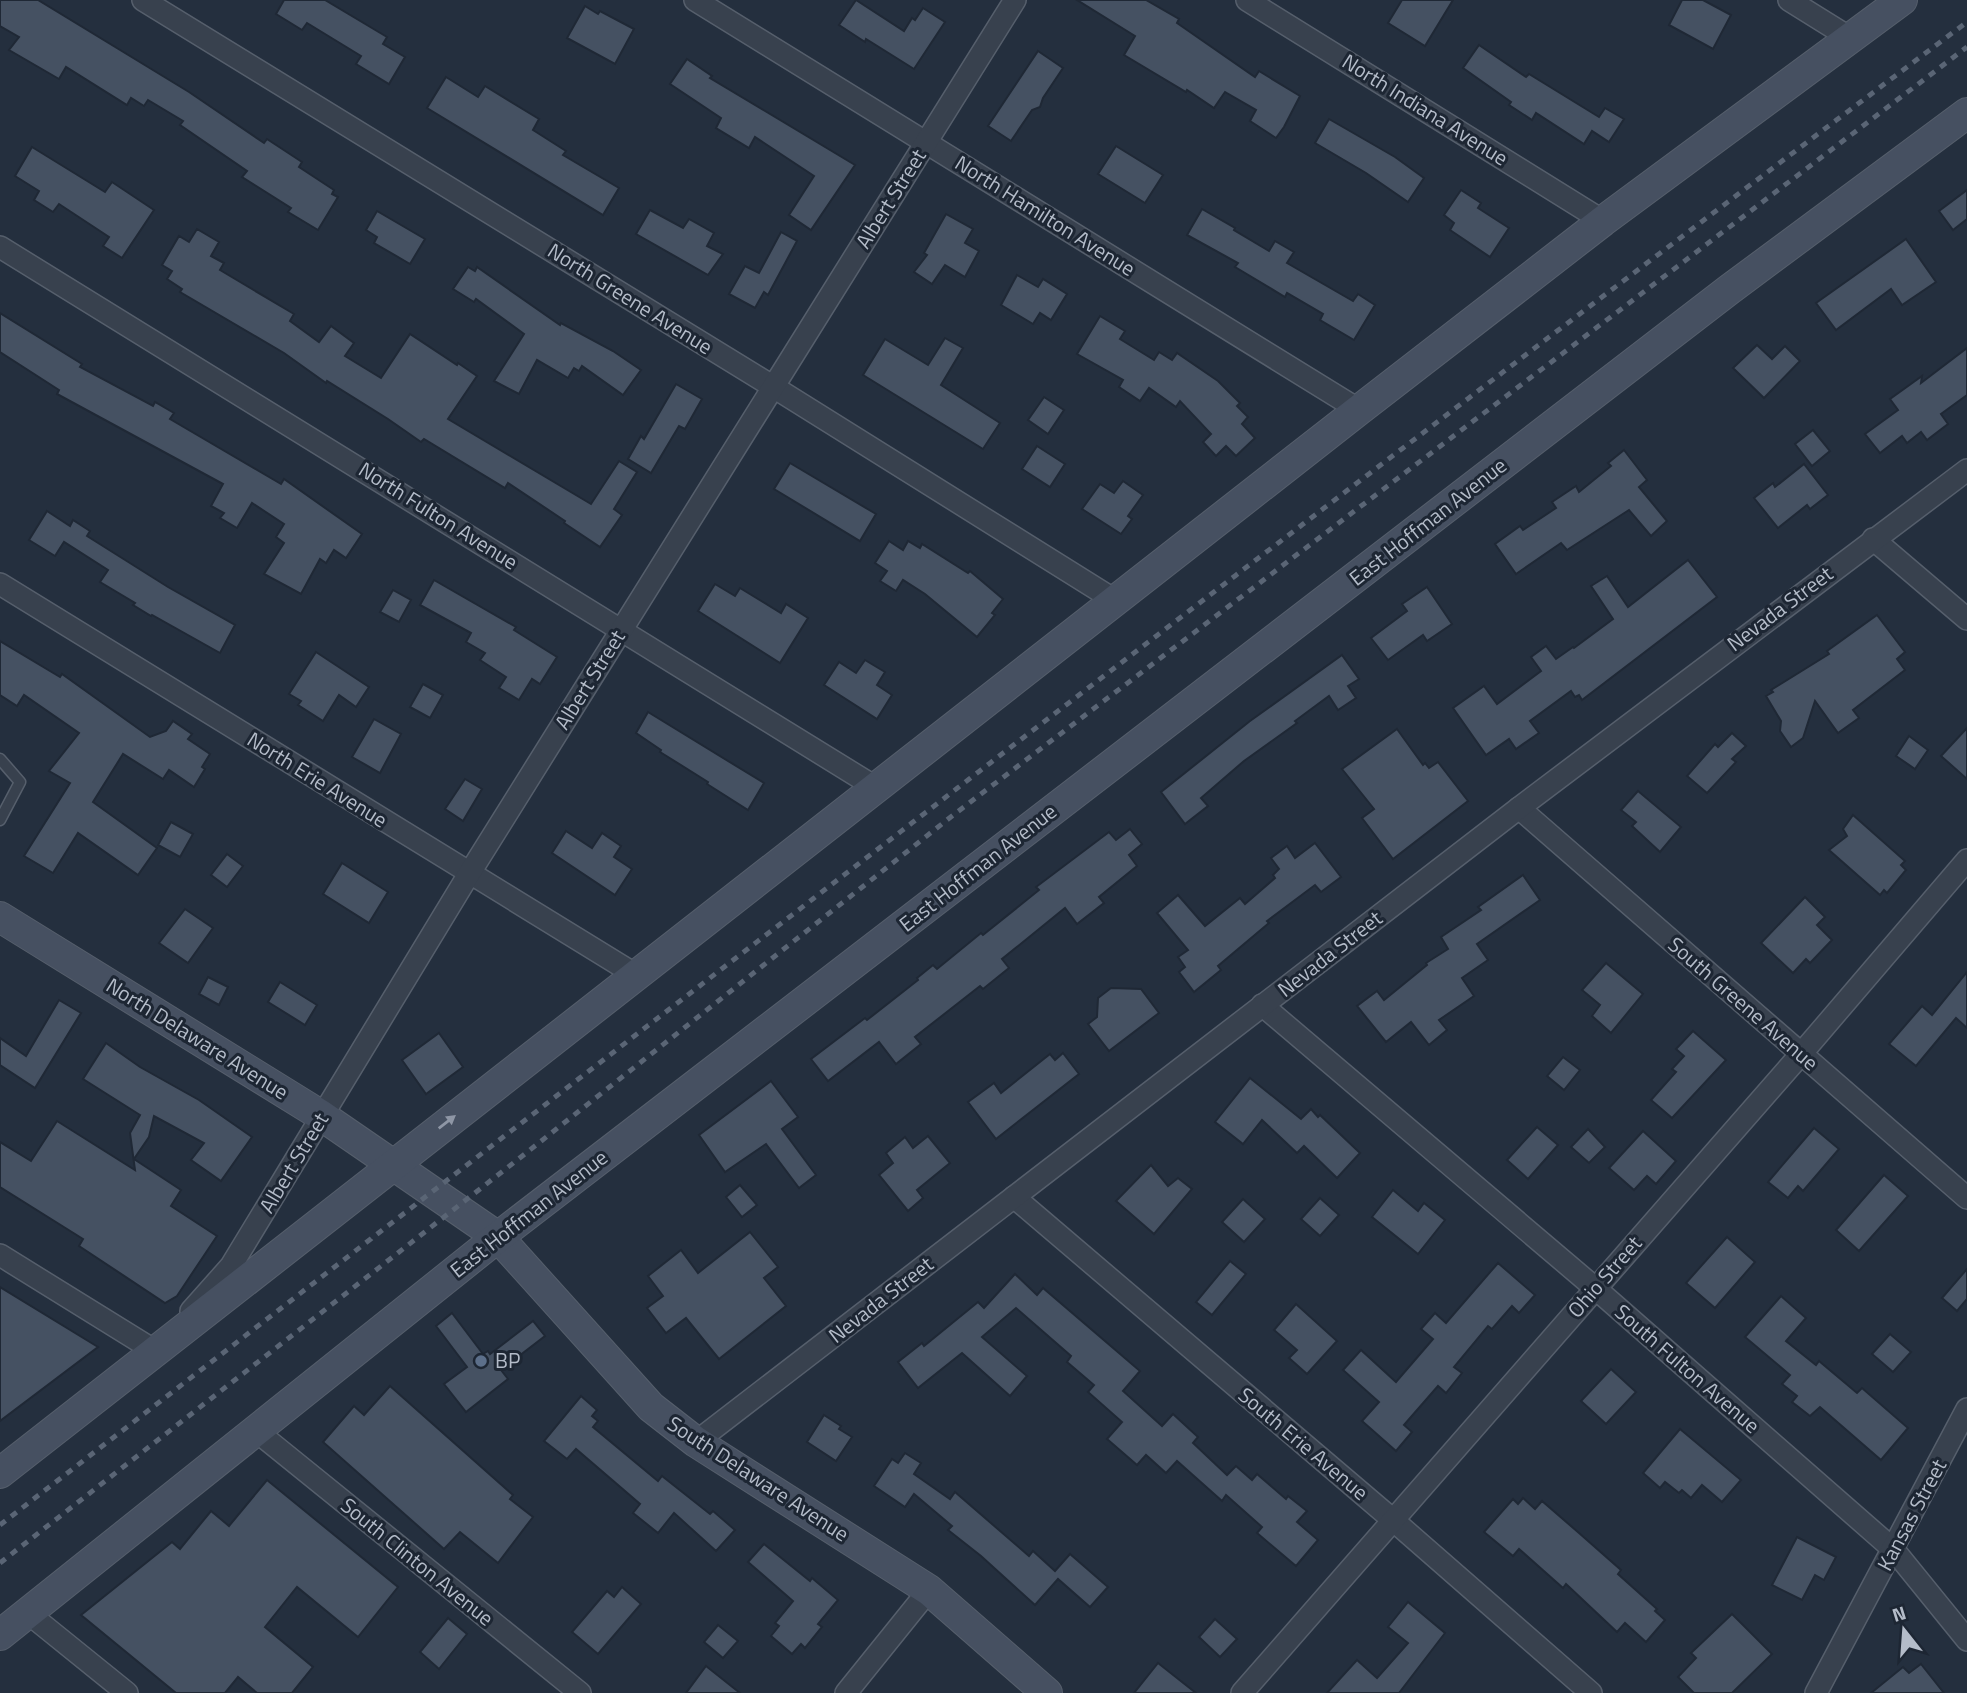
<svg xmlns="http://www.w3.org/2000/svg" width="1967" height="1693" font-family="'Titillium Web',sans-serif">
	<style>
		.building { fill: #455162; stroke: #1f2835; stroke-width: 2 }
		.lines { fill: none; stroke-linecap: round; stroke-linejoin: round }
		.lane-casing { stroke: #565f6c; stroke-width: 13 }
		.street-casing { stroke: #565f6c; stroke-width: 24 }
		.secondary-casing { stroke: #565f6c; stroke-width: 32 }
		.lane { stroke: #38414e; stroke-width: 10 }
		.street { stroke: #38414e; stroke-width: 21 }
		.secondary { stroke: #465061; stroke-width: 30 }
		.rail { stroke: #5a6575; stroke-width: 5; stroke-dasharray: 7 7; stroke-linecap: butt }
		.oneway { fill: #8e96a5 }
		.service-dot { fill: #5c6f8a; stroke: #1d2633; stroke-width: 2.5 }
		.labels { text-anchor: middle; stroke-width: 6; stroke-linejoin: round; paint-order: stroke }
		.street-label { font-size: 21px; fill: #b4bcc9; stroke: #1d2633 }
		.poi-label { font-size: 21px; fill: #b4bcc9; stroke: #1d2633; text-anchor: start }
	</style>
	<rect width="100%" height="100%" fill="#242f3e"/>
	<g class="building">
		<polygon points="0,0 38,0 189,92 264,143 267,139 302,162 299,167 334,190 332,194 338,197 318,230 288,212 291,208 242,177 247,171 180,125 183,121 148,100 144,106 131,98 127,105 66,67 59,79 9,50 19,37 0,26"/>
		<polygon points="284,0 325,0 387,37 383,44 405,57 389,84 356,64 361,56 307,23 302,30 276,14"/>
		<polygon points="856,0 904,31 912,18 915,20 923,8 945,22 914,69 866,39 865,42 839,25"/>
		<polygon points="1077,0 1146,0 1179,19 1177,23 1255,77 1259,71 1300,96 1284,127 1276,138 1250,121 1256,110 1225,92 1214,108 1187,90 1186,92 1124,55 1135,36"/>
		<polygon points="1402,0 1453,0 1425,46 1388,23"/>
		<polygon points="1682,0 1703,0 1731,15 1713,49 1669,25"/>
		<polygon points="585,6 598,14 600,11 634,29 615,64 567,38"/>
		<polygon points="1479,45 1526,77 1529,74 1599,117 1605,108 1624,119 1609,142 1592,131 1584,144 1536,113 1532,120 1509,105 1511,102 1463,68"/>
		<polygon points="1038,51 1063,68 1043,98 1040,107 1032,110 1011,141 988,126"/>
		<polygon points="687,59 712,76 710,78 855,165 811,230 789,215 814,176 755,137 749,148 716,128 721,118 670,84"/>
		<polygon points="446,77 478,97 485,86 539,119 533,130 566,151 563,155 619,188 603,215 427,108"/>
		<polygon points="1329,119 1395,157 1424,178 1408,202 1366,173 1315,143"/>
		<polygon points="1116,146 1163,175 1145,203 1098,174"/>
		<polygon points="32,147 105,192 112,182 154,210 122,258 103,246 109,237 59,204 53,212 34,200 39,191 15,176"/>
		<polygon points="1461,190 1481,203 1478,208 1509,228 1490,257 1450,230 1454,223 1444,215"/>
		<polygon points="1967,190 1967,219 1953,230 1939,211"/>
		<polygon points="1202,209 1235,228 1234,230 1269,251 1275,241 1294,252 1287,263 1353,301 1358,294 1375,305 1354,340 1320,320 1323,314 1287,293 1285,297 1235,267 1238,263 1187,235"/>
		<polygon points="650,210 683,228 689,219 714,233 707,246 723,254 708,275 636,234"/>
		<polygon points="377,211 425,239 410,264 374,243 377,237 366,230"/>
		<polygon points="946,214 973,229 965,243 979,251 965,277 945,265 932,284 914,272 927,255 924,253"/>
		<polygon points="197,229 219,242 211,256 224,263 220,270 294,314 290,321 319,342 331,326 354,343 345,356 381,378 410,334 457,365 458,363 477,376 448,419 591,504 619,461 637,472 614,509 622,515 600,547 564,523 565,521 508,483 505,488 424,439 421,442 388,419 327,381 326,383 284,353 180,292 182,289 167,279 172,271 162,265 179,236 189,242"/>
		<polygon points="781,232 797,241 768,295 764,292 755,308 729,294 745,266 759,273"/>
		<polygon points="1906,239 1936,282 1902,305 1891,289 1836,330 1816,303"/>
		<polygon points="468,267 475,271 477,267 560,325 561,323 613,351 641,370 623,395 582,366 579,371 574,368 568,378 537,360 519,394 494,381 524,334 476,299 474,302 453,289"/>
		<polygon points="1017,275 1038,287 1043,279 1067,294 1051,320 1040,313 1033,324 1001,305"/>
		<polygon points="0,313 82,364 80,367 153,406 155,402 174,413 170,419 281,484 284,479 362,534 346,558 334,550 326,563 320,559 301,594 264,574 284,543 276,537 284,524 252,503 237,528 220,518 224,513 211,506 223,484 57,394 59,390 0,352"/>
		<polygon points="1100,316 1125,331 1120,339 1154,360 1159,352 1172,360 1177,353 1218,381 1240,403 1237,406 1248,417 1242,424 1255,438 1236,456 1226,446 1216,456 1203,442 1211,434 1180,401 1176,407 1149,388 1140,401 1119,387 1123,380 1077,354"/>
		<polygon points="945,338 963,348 941,385 1000,423 983,449 863,375 885,339 928,365"/>
		<polygon points="1757,345 1772,359 1785,346 1800,361 1764,398 1733,368"/>
		<polygon points="1967,348 1967,395 1941,414 1948,424 1927,440 1921,432 1907,443 1902,436 1880,453 1865,434 1898,410 1890,399 1922,376 1921,383"/>
		<polygon points="676,384 702,399 685,429 679,426 651,473 628,459 641,436 644,439"/>
		<polygon points="1044,397 1064,410 1048,434 1028,420"/>
		<polygon points="1813,430 1830,451 1812,466 1795,444"/>
		<polygon points="1037,446 1065,464 1050,487 1022,469"/>
		<polygon points="1624,450 1647,480 1639,487 1667,521 1651,536 1629,510 1567,550 1561,543 1516,574 1495,544 1520,526 1523,530 1556,508 1552,502 1576,486 1579,492 1611,466 1608,463"/>
		<polygon points="790,463 876,514 860,541 774,489"/>
		<polygon points="1804,464 1828,495 1810,509 1807,505 1778,528 1754,498 1773,483 1775,487"/>
		<polygon points="1123,481 1143,495 1128,516 1132,519 1121,534 1082,509 1100,484 1114,493"/>
		<polygon points="47,511 70,526 73,520 90,531 87,536 168,587 235,625 220,653 152,615 151,616 133,605 135,603 100,582 108,570 64,542 55,556 29,540"/>
		<polygon points="889,541 903,550 908,541 920,548 922,544 968,573 970,571 1003,599 992,613 995,615 977,637 925,594 903,580 896,591 880,581 887,571 875,563"/>
		<polygon points="1688,560 1717,597 1582,700 1579,695 1575,697 1571,691 1530,721 1539,733 1516,749 1509,739 1486,755 1453,708 1484,686 1497,704 1541,671 1531,657 1546,646 1556,659 1573,647 1574,648 1613,619 1591,586 1607,576 1628,607"/>
		<polygon points="434,580 516,627 514,630 557,657 540,684 532,679 519,700 499,688 506,677 480,660 485,653 466,642 471,633 420,605"/>
		<polygon points="715,584 735,596 740,588 781,613 786,604 808,618 780,663 698,611"/>
		<polygon points="1427,587 1452,624 1427,641 1423,635 1388,660 1371,638 1407,611 1402,604"/>
		<polygon points="393,590 411,600 399,622 380,612"/>
		<polygon points="1877,615 1905,652 1897,659 1905,670 1853,710 1859,718 1838,733 1815,701 1803,738 1791,747 1780,731 1781,721 1766,696 1773,692 1771,690 1829,654 1827,651"/>
		<polygon points="0,641 60,677 62,674 150,737 166,731 173,721 192,734 188,739 210,754 202,767 205,769 194,787 169,770 163,779 123,754 93,802 157,848 138,875 78,833 53,873 24,856 70,783 49,771 79,733 24,695 17,706 0,695"/>
		<polygon points="316,652 369,687 356,707 339,695 323,721 298,705 301,701 289,694"/>
		<polygon points="1342,655 1359,679 1348,686 1356,698 1338,710 1329,696 1295,721 1297,723 1244,761 1201,798 1208,806 1185,824 1161,792 1250,721"/>
		<polygon points="865,660 885,672 877,685 892,695 877,719 824,685 839,662 856,673"/>
		<polygon points="423,684 443,695 430,718 410,707"/>
		<polygon points="648,712 764,783 748,810 707,784 708,782 660,752 661,750 636,733"/>
		<polygon points="374,719 401,734 380,773 352,757"/>
		<polygon points="1967,728 1967,779 1941,756"/>
		<polygon points="1397,729 1423,765 1425,763 1429,768 1438,762 1468,801 1393,859 1362,818 1374,809 1342,769"/>
		<polygon points="1732,733 1746,746 1732,759 1736,762 1707,793 1687,776 1715,744 1718,747"/>
		<polygon points="1909,736 1928,750 1915,769 1896,756"/>
		<polygon points="465,779 482,789 463,821 445,809"/>
		<polygon points="1638,791 1681,827 1660,852 1632,826 1636,822 1621,810"/>
		<polygon points="1853,815 1905,861 1901,865 1906,870 1887,893 1884,890 1880,895 1829,850 1847,836 1843,829"/>
		<polygon points="171,822 193,834 180,857 158,845"/>
		<polygon points="1130,829 1142,844 1129,855 1137,866 1099,897 1104,903 1077,924 1065,908 1002,959 1009,968 983,989 980,986 915,1037 921,1044 896,1064 879,1042 828,1081 811,1059 865,1018 867,1020 918,980 917,978 933,965 937,969 981,933 983,935 1039,890 1036,887 1109,832 1116,840"/>
		<polygon points="566,831 592,848 602,833 621,846 614,857 632,869 615,895 552,853"/>
		<polygon points="1315,843 1341,877 1321,892 1315,885 1267,921 1269,923 1218,966 1221,970 1194,992 1179,972 1185,967 1178,957 1188,950 1157,913 1178,895 1205,926 1240,898 1245,904 1275,878 1273,875 1279,869 1271,858 1287,846 1295,858"/>
		<polygon points="227,854 243,866 227,887 211,875"/>
		<polygon points="342,863 388,892 369,923 323,894"/>
		<polygon points="1523,875 1540,900 1477,944 1488,960 1462,978 1474,996 1439,1020 1447,1030 1429,1045 1411,1022 1386,1042 1357,1006 1377,991 1384,1000 1427,965 1426,963 1448,949 1441,937 1481,910 1478,907"/>
		<polygon points="1805,897 1825,917 1817,925 1832,940 1810,963 1806,959 1793,973 1761,943"/>
		<polygon points="185,909 213,928 188,963 159,943"/>
		<polygon points="1606,963 1643,994 1611,1033 1592,1016 1600,1005 1582,990"/>
		<polygon points="1967,972 1967,1028 1956,1018 1916,1066 1889,1044 1922,1006 1932,1015"/>
		<polygon points="208,977 228,987 219,1005 199,994"/>
		<polygon points="280,982 317,1005 305,1025 268,1002"/>
		<polygon points="1111,988 1141,989 1159,1013 1109,1051 1088,1024 1097,1017 1098,998"/>
		<polygon points="59,1000 81,1013 35,1088 0,1065 0,1038 26,1056"/>
		<polygon points="1693,1031 1726,1060 1672,1118 1651,1100 1676,1072 1672,1069 1684,1056 1676,1049"/>
		<polygon points="439,1033 463,1067 426,1094 402,1060"/>
		<polygon points="106,1043 140,1067 199,1100 252,1137 221,1181 191,1160 204,1143 154,1116 149,1137 134,1159 181,1190 171,1206 217,1236 177,1296 165,1303 79,1246 83,1239 0,1187 0,1142 31,1161 57,1121 135,1170 130,1133 140,1115 83,1079"/>
		<polygon points="1063,1053 1079,1074 996,1139 968,1102 994,1083 1001,1093 1050,1054 1055,1060"/>
		<polygon points="1563,1057 1580,1070 1564,1090 1547,1076"/>
		<polygon points="1250,1078 1301,1119 1311,1109 1318,1117 1320,1115 1360,1153 1337,1178 1304,1146 1297,1153 1262,1120 1243,1144 1215,1122"/>
		<polygon points="771,1081 798,1117 782,1129 816,1175 799,1188 766,1144 725,1172 699,1135"/>
		<polygon points="1537,1127 1558,1145 1528,1179 1507,1160"/>
		<polygon points="1814,1128 1839,1149 1803,1191 1798,1186 1788,1198 1768,1182"/>
		<polygon points="1588,1129 1605,1147 1589,1163 1571,1147"/>
		<polygon points="1643,1131 1676,1161 1656,1184 1647,1176 1634,1190 1609,1168"/>
		<polygon points="928,1136 950,1163 917,1190 923,1198 908,1211 879,1175 893,1163 886,1153 905,1137 913,1148"/>
		<polygon points="1151,1165 1168,1186 1178,1178 1192,1189 1154,1234 1116,1201"/>
		<polygon points="1884,1175 1908,1196 1859,1251 1836,1230"/>
		<polygon points="740,1185 757,1205 742,1217 726,1197"/>
		<polygon points="1393,1190 1418,1211 1424,1203 1445,1220 1418,1254 1372,1217"/>
		<polygon points="1320,1198 1339,1215 1320,1236 1301,1219"/>
		<polygon points="1243,1199 1265,1219 1244,1242 1222,1222"/>
		<polygon points="750,1232 778,1267 764,1278 786,1306 719,1359 686,1318 666,1333 647,1308 663,1296 648,1276 681,1250 698,1273"/>
		<polygon points="1727,1237 1755,1262 1715,1308 1686,1283"/>
		<polygon points="1230,1261 1246,1274 1212,1315 1196,1302"/>
		<polygon points="1498,1263 1535,1295 1519,1313 1512,1306 1492,1329 1488,1326 1454,1367 1462,1373 1446,1393 1438,1386 1404,1425 1412,1432 1396,1451 1362,1421 1379,1402 1343,1370 1361,1350 1396,1382 1433,1339 1421,1329 1435,1313 1446,1323"/>
		<polygon points="1967,1269 1967,1299 1957,1311 1942,1298"/>
		<polygon points="1015,1274 1037,1295 1043,1288 1140,1371 1123,1391 1162,1426 1173,1414 1198,1437 1193,1443 1227,1475 1236,1466 1252,1480 1257,1474 1286,1499 1288,1496 1307,1511 1297,1522 1318,1540 1296,1566 1257,1533 1262,1527 1226,1495 1222,1501 1177,1461 1166,1473 1146,1455 1137,1465 1107,1439 1122,1422 1088,1392 1094,1385 1067,1362 1071,1356 1016,1308 982,1337 1027,1376 1010,1396 962,1353 918,1388 898,1362 922,1343 924,1346 978,1302 984,1308"/>
		<polygon points="0,1287 98,1347 0,1421"/>
		<polygon points="1781,1296 1806,1318 1786,1341 1816,1365 1819,1361 1857,1393 1862,1388 1908,1428 1881,1460 1820,1407 1810,1416 1792,1402 1797,1396 1782,1384 1790,1375 1745,1337"/>
		<polygon points="1296,1304 1337,1341 1307,1374 1289,1358 1297,1350 1274,1330"/>
		<polygon points="452,1313 483,1354 488,1351 490,1354 533,1321 545,1336 501,1370 508,1379 466,1412 444,1384 467,1367 436,1326"/>
		<polygon points="1890,1334 1911,1352 1893,1372 1872,1354"/>
		<polygon points="1611,1369 1636,1392 1606,1424 1581,1401"/>
		<polygon points="390,1386 513,1495 510,1499 533,1517 498,1563 460,1532 444,1549 323,1442 354,1406 364,1415"/>
		<polygon points="581,1396 597,1410 592,1416 598,1421 593,1427 658,1481 662,1476 710,1514 713,1511 735,1530 716,1551 674,1513 658,1533 633,1513 640,1504 576,1449 567,1459 544,1441"/>
		<polygon points="824,1415 841,1426 839,1429 852,1437 836,1461 807,1442"/>
		<polygon points="1680,1429 1741,1480 1722,1502 1702,1485 1691,1498 1682,1490 1679,1493 1665,1482 1660,1488 1643,1473"/>
		<polygon points="905,1453 921,1463 914,1474 950,1499 955,1492 1029,1556 1033,1551 1055,1571 1070,1554 1108,1587 1090,1607 1058,1579 1035,1605 981,1556 948,1530 952,1526 914,1494 905,1507 874,1486 892,1459 898,1463"/>
		<polygon points="267,1480 398,1587 358,1637 297,1587 265,1627 313,1667 292,1693 257,1693 238,1677 225,1693 176,1693 81,1615 172,1542 180,1549 211,1511 229,1526"/>
		<polygon points="1523,1498 1535,1509 1542,1501 1579,1533 1621,1570 1618,1574 1657,1609 1655,1611 1665,1620 1646,1642 1625,1623 1617,1632 1566,1584 1563,1588 1519,1549 1513,1556 1484,1532 1513,1499 1518,1504"/>
		<polygon points="1797,1537 1836,1557 1824,1580 1815,1575 1802,1600 1772,1585"/>
		<polygon points="764,1544 810,1581 812,1578 838,1600 818,1624 822,1627 805,1648 801,1644 792,1654 771,1636 779,1626 775,1623 793,1601 748,1562"/>
		<polygon points="622,1587 641,1604 598,1654 572,1632 607,1591 614,1597"/>
		<polygon points="1408,1602 1445,1633 1399,1693 1327,1693 1357,1660 1377,1678 1408,1643 1388,1627"/>
		<polygon points="1732,1614 1772,1654 1732,1693 1694,1693 1678,1677 1696,1658 1691,1653"/>
		<polygon points="448,1618 467,1634 439,1669 420,1652"/>
		<polygon points="1215,1619 1237,1639 1220,1657 1199,1637"/>
		<polygon points="718,1625 738,1641 723,1658 704,1642"/>
		<polygon points="1158,1663 1196,1693 1134,1693"/>
		<polygon points="1921,1664 1944,1693 1871,1693 1903,1667 1909,1673"/>
		<polygon points="706,1666 740,1693 686,1693"/>
	</g>
	<g class="lines">
		<defs>
			<polyline id="lane" points="0,759 20,782 0,820"/>
			<g id="street">
				<polyline points="143,0 772,386 1116,601"/>
				<polyline points="695,0 1359,410"/>
				<polyline points="1247,0 1603,221"/>
				<polyline points="1789,0 1850,38"/>
				<polyline points="0,247 875,787"/>
				<polyline points="1873,539 1967,619"/>
				<polyline points="0,584 636,975"/>
				<polyline points="1519,808 1967,1198"/>
				<polyline points="1262,1005 1595,1288 1894,1550 1967,1640"/>
				<polyline points="1014,1197 1393,1520 1591,1693"/>
				<polyline points="0,1255 155,1351 163,1343"/>
				<polyline points="191,1311 231,1266 469,874 1015,0"/>
				<polyline points="255,1430 580,1693"/>
				<polyline points="696,1442 1519,808 1967,470"/>
				<polyline points="28,1613 127,1693"/>
				<polyline points="846,1693 929,1590"/>
				<polyline points="1242,1693 1801,1054 1967,860"/>
				<polyline points="1816,1693 1967,1409"/>
			</g>
			<g id="secondary">
				<polyline points="0,917 322,1116 498,1237 651,1407 696,1442 929,1590 1047,1693"/>
				<polyline points="0,1473 1359,410 1603,221 1902,0"/>
				<polyline points="0,1635 498,1237 1730,289 1967,113"/>
			</g>
		</defs>
		<use href="#lane" class="lane-casing"/>
		<use href="#street" class="street-casing"/>
		<use href="#secondary" class="secondary-casing"/>
		<use href="#lane" class="lane"/>
		<use href="#street" class="street"/>
		<use href="#secondary" class="secondary"/>
		<g class="rail">
			<path d="M0 1525C653 1021 1307 517 1967 22"/>
			<polyline points="0,1563 521,1157 952,816 1967,47"/>
		</g>
	</g>
	<defs><path id="oneway-solid" d="M-6-.8H1V-3.2L6.5 0L1 3.2V.8H-6Z" transform="scale(1.75)"/></defs>
	<use class="oneway" href="#oneway-solid" transform="translate(447 1122) rotate(-38)"/>
	<circle class="service-dot" cx="481" cy="1361" r="7"/>
	<g class="labels">
		<g class="street-label">
			<text transform="translate(1425 110) rotate(32)" y="7">North Indiana Avenue</text>
			<text transform="translate(891 199) rotate(-58)" y="7">Albert Street</text>
			<text transform="translate(1045 216) rotate(32)" y="7">North Hamilton Avenue</text>
			<text transform="translate(630 299) rotate(32)" y="7">North Greene Avenue</text>
			<text transform="translate(438 516) rotate(32)" y="7">North Fulton Avenue</text>
			<text transform="translate(1428 522) rotate(-38)" y="7">East Hoffman Avenue</text>
			<text transform="translate(1780 609) rotate(-37)" y="7">Nevada Street</text>
			<text transform="translate(590 680) rotate(-58)" y="7">Albert Street</text>
			<text transform="translate(317 780) rotate(32)" y="7">North Erie Avenue</text>
			<text transform="translate(978 868) rotate(-38)" y="7">East Hoffman Avenue</text>
			<text transform="translate(1330 954) rotate(-38)" y="7">Nevada Street</text>
			<text transform="translate(1743 1004) rotate(41)" y="7">South Greene Avenue</text>
			<text transform="translate(197 1039) rotate(32)" y="7">North Delaware Avenue</text>
			<text transform="translate(294 1163) rotate(-59)" y="7">Albert Street</text>
			<text transform="translate(529 1214) rotate(-38)" y="7">East Hoffman Avenue</text>
			<text transform="translate(1605 1277) rotate(-49)" y="7">Ohio Street</text>
			<text transform="translate(881 1300) rotate(-38)" y="7">Nevada Street</text>
			<text transform="translate(1687 1369) rotate(41)" y="7">South Fulton Avenue</text>
			<text transform="translate(1303 1444) rotate(40)" y="7">South Erie Avenue</text>
			<text transform="translate(758 1479) rotate(33)" y="7">South Delaware Avenue</text>
			<text transform="translate(1912 1515) rotate(-62)" y="7">Kansas Street</text>
			<text transform="translate(417 1562) rotate(39)" y="7">South Clinton Avenue</text>
		</g>
		<g class="poi-label">
			<text x="495" y="1368">BP</text>
		</g>
	</g>
	<g transform="translate(1904 1630) rotate(343)" stroke="#1d2633" stroke-width="5" paint-order="stroke">
	<path d="M0-5L12 26L0 18L-12 26Z" fill="#b4bcc9"/>
	<text y="-10" font-size="19" font-weight="bold" text-anchor="middle" fill="#b4bcc9">N</text>
	</g>
</svg>
